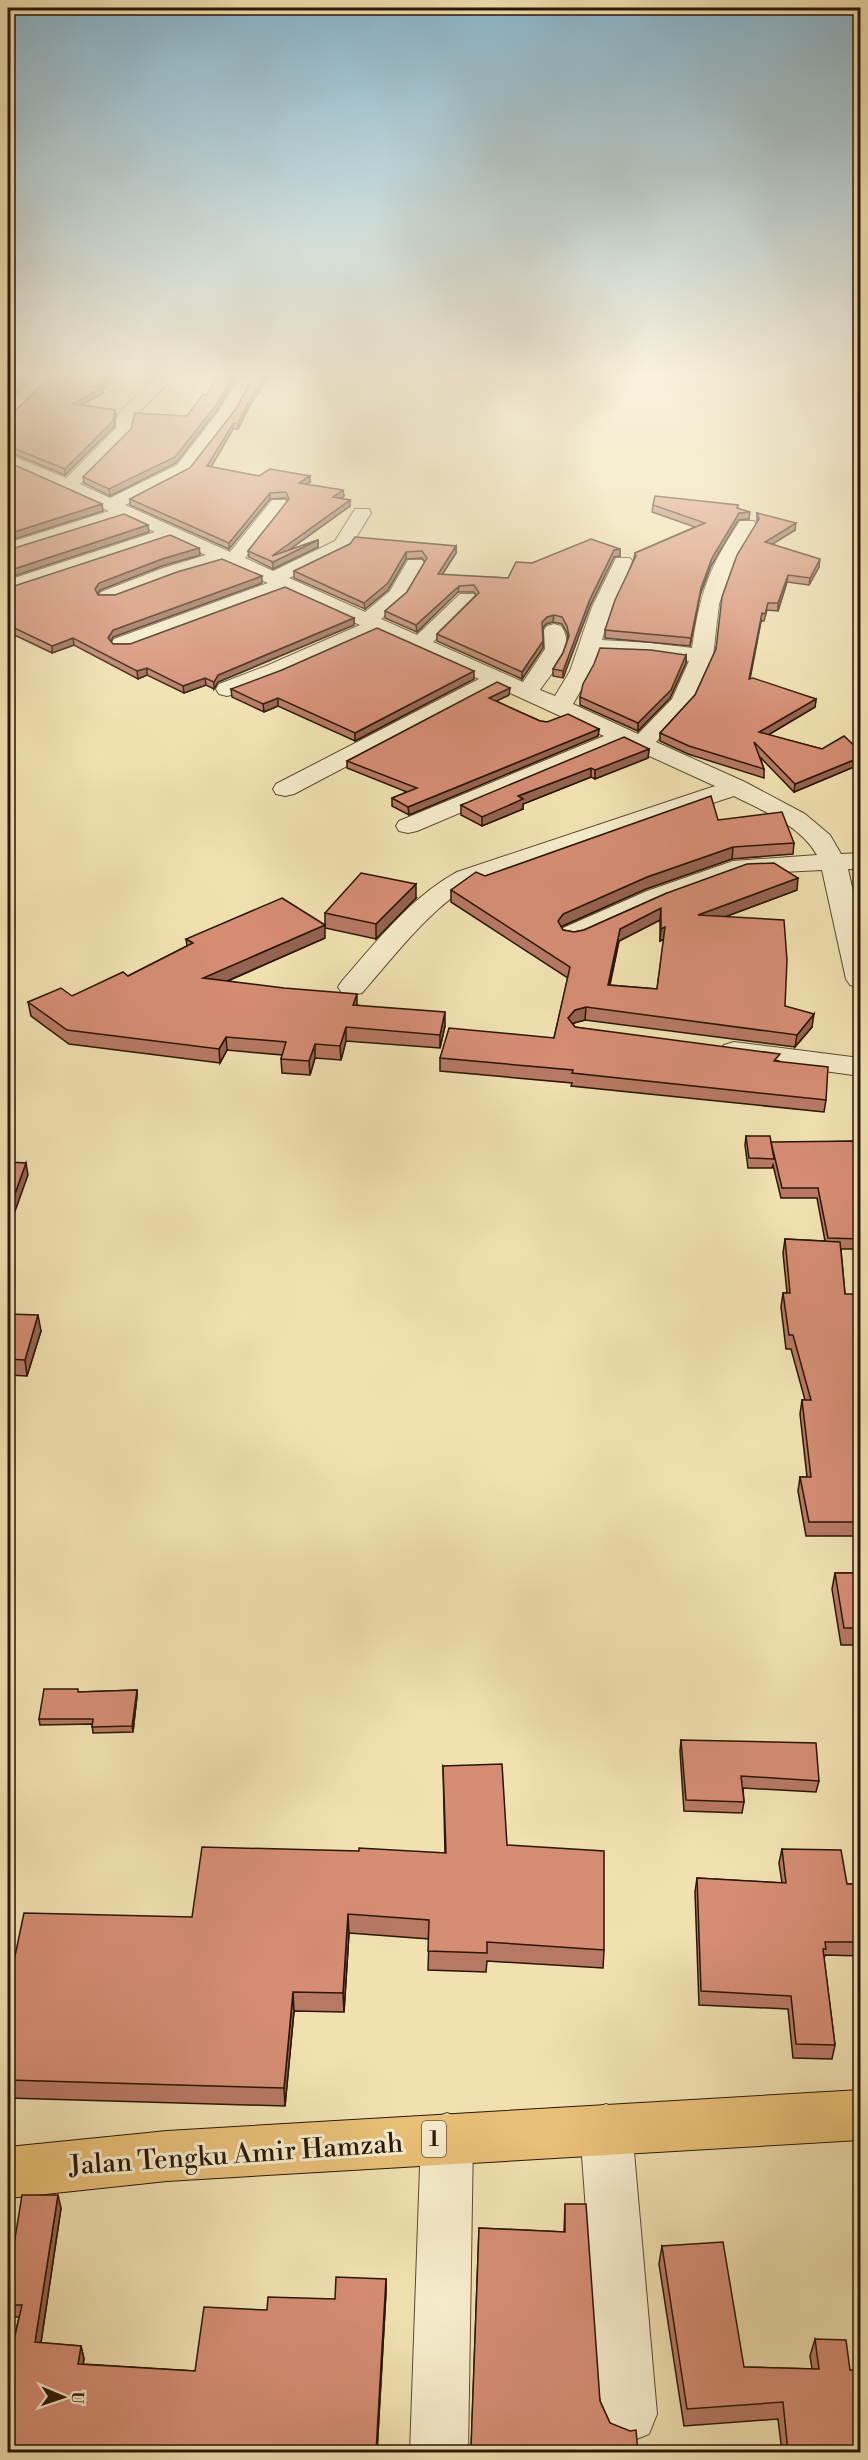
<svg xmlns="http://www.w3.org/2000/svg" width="868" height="2460" font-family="'Libre Bodoni',serif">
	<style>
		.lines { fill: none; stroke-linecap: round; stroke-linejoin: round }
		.minor-casing { stroke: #5c492e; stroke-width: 2 }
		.highway-casing { stroke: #2b1603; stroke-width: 2 }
		.minor { fill: #f6eccc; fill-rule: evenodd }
		.highway { fill: #e8c078; fill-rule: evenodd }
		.wall { fill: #b77964; stroke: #2b1603; stroke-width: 1.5; fill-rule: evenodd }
		.shaded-wall { fill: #956351; stroke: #2b1603; stroke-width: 1.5 }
		.building { fill: #d58d74; stroke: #2b1603; stroke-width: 1.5; fill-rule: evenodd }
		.labels { text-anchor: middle; stroke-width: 6; stroke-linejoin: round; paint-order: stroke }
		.shield { fill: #f6eccc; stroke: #68563f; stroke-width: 1.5 }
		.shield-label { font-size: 21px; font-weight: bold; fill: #2b1603 }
		.near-street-label { font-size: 27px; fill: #2b1603; stroke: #f6eccc }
	</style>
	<rect width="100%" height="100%" fill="#f1e1b1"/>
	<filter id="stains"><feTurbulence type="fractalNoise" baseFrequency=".00333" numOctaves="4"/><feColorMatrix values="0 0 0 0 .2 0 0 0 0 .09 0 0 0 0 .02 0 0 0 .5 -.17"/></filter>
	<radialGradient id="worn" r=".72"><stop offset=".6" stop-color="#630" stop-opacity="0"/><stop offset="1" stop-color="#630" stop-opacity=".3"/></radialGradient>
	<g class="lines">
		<defs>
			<g id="minor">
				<polygon points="38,376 56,376 14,416 8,417 8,404"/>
				<path d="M157 376H175L132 419V429L130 433 80 484 110 498 177 465 219 411 240 376H256L234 413 189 473 125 505 230 552 272 500H286L288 504 245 558 273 571 335 541 355 509H369L371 513 349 549 289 578 365 612 390 591 408 560H422L425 564 405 598 381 619 417 635 460 594H474L477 598 474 602 433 642 523 682 545 649 544 630 547 626 554 624 561 626C577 647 552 672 540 690L555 696 570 671 592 607 616 558H630L633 562 612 607 602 640 651 643 692 648C700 593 709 567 740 521H754L756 525 734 561 719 604 713 656 693 701 656 742 745 782 805 814 830 835 841 854 860 853V869H848L860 923V987L850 985 846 979 822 870 745 874 665 903 583 940 573 942 563 940 559 934 563 928 647 891 733 861 817 855C800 825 763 811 734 796L475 882C429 909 397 953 362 993L352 995 342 993 338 987 342 981C377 941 410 898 457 872L715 786 623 744 417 831 408 833 399 831 396 826 399 821 604 736 497 687 294 794 285 796 276 794 273 789 276 784 479 679 377 633 282 676 235 694 227 696 219 694 216 689 219 684 266 666 360 625 285 591 130 649 122 650 114 649 111 644 114 639 268 583 223 563 177 576 115 600H101L98 596 101 592 163 568 206 555 171 539 8 593V580L155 532 125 518 8 555V543L109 511 8 465V454L66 478 116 428V419L120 412ZM598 653 651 655 689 661 672 699 638 734 573 704 592 671Z"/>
				<polygon points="734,1042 860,1058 860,1076 724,1057 719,1051 724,1045"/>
				<polygon points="606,2104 624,2111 632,2129 657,2414 649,2434 629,2442 609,2434 601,2414 580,2129 588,2111"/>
				<polygon points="447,2113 465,2120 473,2138 468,2452 410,2452 421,2138 429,2120"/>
			</g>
			<polygon id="highway" points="860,2090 860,2140 167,2181 8,2198 8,2147 167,2131"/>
		</defs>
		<use href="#minor" class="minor-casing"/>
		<use href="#highway" class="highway-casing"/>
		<use href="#minor" class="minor"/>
		<use href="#highway" class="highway"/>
	</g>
	<g class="wall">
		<polygon points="51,376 112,376 112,381 108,383 108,386 102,389 103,393 82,405 115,410 116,415 114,427 65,475 9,452 8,453 8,413 14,412"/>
		<polygon points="249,407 238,429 233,429 211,467 259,476 310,482 306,484 344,496 341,498 350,506 289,550 318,540 318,547 273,569 249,557 248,551 288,501 286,498 270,499 229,549 130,505 130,499 190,468 236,409"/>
		<polygon points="217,410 176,463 110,496 84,483 83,477 187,416"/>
		<polygon points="653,505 738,505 738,509 749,519 738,520 711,566 700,595 690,646 605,638 605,630 634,558 635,553 695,527 652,512"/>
		<polygon points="757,513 795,530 772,544 819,567 809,585 787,582 778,611 767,610 764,621 761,621 750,679 816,699 815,707 768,735 822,749 861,752 861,764 794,792 760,757 764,769 764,778 688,754 660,741 660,733 695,695 716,649 757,522"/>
		<polygon points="350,544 456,546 456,553 442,575 508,578 532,563 620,549 620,556 614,557 590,606 563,678 553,676 553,669 563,653 568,638 567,633 562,624 553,622 546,624 543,628 543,648 522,679 437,641 437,634 476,595 474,592 458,592 417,632 385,618 385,611 407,592 425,562 422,558 406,559 388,590 365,609 294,578 294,571"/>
		<polygon points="199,548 200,555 162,566 100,590 98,593 98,595 115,595 262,583 113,637 111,642 113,644 130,644 354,618 354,625 218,682 214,689 206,685 184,693 147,675 138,679 74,645 52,653 8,632 8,588"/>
		<polygon points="686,655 686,663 670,698 638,731 580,705 580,697"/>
		<polygon points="474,679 355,741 278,706 264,712 232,697 231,689"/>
		<polygon points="509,695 496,701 540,721 599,729 598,736 409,815 392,806 392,798 407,792 347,768 347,761"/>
		<polygon points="649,749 648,758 595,779 591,777 523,804 523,809 482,826 461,815 461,805"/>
		<path d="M718 820 794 843 793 854 732 859 646 889 561 927 563 930 574 932 584 930 667 893 797 890 725 917 785 1006 812 1027 795 1047 585 1020 574 1023 573 1024 575 1027 779 1061 826 1100 824 1112 571 1086 572 1083 440 1071V1058L554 1038 568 978 451 902V890L485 876ZM660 920V941L664 939 657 989 610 985 619 941Z"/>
		<polygon points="416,898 376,939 325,928 325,913"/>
		<polygon points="325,938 228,981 357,1005 445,1026 440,1048 346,1041 341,1060 315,1058 310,1075 282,1073 281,1059 282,1055 227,1050 220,1063 69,1044 31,1016 28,1002 72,996 128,976 187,946 186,939"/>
		<polygon points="746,1136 771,1143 861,1141 861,1249 841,1249 845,1294 861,1337 861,1536 806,1536 798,1491 800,1477 807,1477 800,1414 802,1400 805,1400 791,1349 786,1349 781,1307 783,1293 787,1293 783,1253 785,1239 825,1241 817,1198 781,1198 773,1165 772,1168 748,1168 745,1145"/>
		<polygon points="8,1314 41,1331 27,1376 8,1375"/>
		<polygon points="835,1573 861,1573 861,1645 841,1645 832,1589"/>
		<polygon points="137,1690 137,1696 133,1732 93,1733 92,1724 40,1725 39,1719 79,1692"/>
		<polygon points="681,1740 819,1781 816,1792 743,1788 744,1802 742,1813 684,1811 680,1751"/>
		<polygon points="443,1766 507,1845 604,1950 603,1968 487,1961 486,1972 428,1970 429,1939 349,1933 344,2012 294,2011 285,2106 8,2098 8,1989 192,1917 445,1853"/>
		<polygon points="782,1849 847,1884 861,1884 861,1956 825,1955 824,1959 835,2045 832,2059 793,2058 788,2009 699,2005 695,1892 697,1878 782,1883 779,1863"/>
		<polygon points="565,2204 600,2401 610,2423 638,2452 471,2452 479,2228 564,2232"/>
		<polygon points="61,2208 41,2343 81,2346 84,2359 83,2364 195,2371 267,2310 335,2299 386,2279 386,2292 377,2452 11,2353 19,2317 8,2317 8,2282"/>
		<polygon points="662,2246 744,2367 812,2369 810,2356 815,2339 861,2452 782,2452 778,2419 684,2426 659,2264"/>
	</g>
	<g class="shaded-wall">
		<polygon points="110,376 112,376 112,381 108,383 108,386 102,389 103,393 74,409 73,404 104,380"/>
		<polygon points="234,376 237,376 217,410 176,463 110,496 109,489"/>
		<polygon points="266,376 270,376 249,407 238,429 238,424 249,401"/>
		<polygon points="26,378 26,384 8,402 8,396"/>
		<polygon points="115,410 116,415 114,427 65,475 65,469"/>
		<polygon points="233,424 233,429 208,472 207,466"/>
		<polygon points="310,476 310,482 299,489 299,483"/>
		<polygon points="343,490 344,496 334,503 333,497"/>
		<polygon points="270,493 270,499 229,549 229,543"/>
		<polygon points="350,500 350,506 272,562 272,556"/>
		<polygon points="102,504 103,511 8,541 8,534"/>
		<polygon points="750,512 749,519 738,520 711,566 700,595 690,646 691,638 701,588 712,558 739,513"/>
		<polygon points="796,523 795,530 765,549 765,542"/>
		<polygon points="148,525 149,532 8,578 8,571"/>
		<polygon points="318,540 318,547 273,569 273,562"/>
		<polygon points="456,546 456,553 438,581 438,574"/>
		<polygon points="199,548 200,555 162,566 100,590 96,596 95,589 99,583 162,559"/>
		<polygon points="620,549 620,556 614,557 590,606 563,678 563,671 590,599 614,550"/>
		<polygon points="406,552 406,559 388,590 365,609 364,603"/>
		<polygon points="820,559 819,567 809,585 810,578"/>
		<polygon points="788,575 787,582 778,611 778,603"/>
		<polygon points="262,576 262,583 113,637 109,645 108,638 113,630"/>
		<polygon points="459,586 458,592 417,632 416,625"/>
		<polygon points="762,613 761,621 748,687 749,679"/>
		<polygon points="554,615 553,622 546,624 542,629 542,622 547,617"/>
		<polygon points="354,618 354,625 218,682 214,689 214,682 218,675"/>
		<polygon points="73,638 74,645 52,653 52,646"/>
		<polygon points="543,641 543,648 522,679 522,672"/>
		<polygon points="686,655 686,663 670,698 638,731 638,723"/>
		<polygon points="147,668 147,675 138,679 137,671"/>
		<polygon points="474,671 474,679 355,741 355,733"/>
		<polygon points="205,678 206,685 184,693 183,686"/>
		<polygon points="510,688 509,695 488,705 489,698"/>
		<polygon points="278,698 278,706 264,712 263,704"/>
		<polygon points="816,699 815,707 758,741 759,732"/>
		<polygon points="599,729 598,736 409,815 408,807"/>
		<polygon points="649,749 648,758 595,779 595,770"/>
		<polygon points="861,757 861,764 794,792 795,784"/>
		<polygon points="591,768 591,777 523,804 523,809 482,826 482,817 518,796"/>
		<polygon points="733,847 732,859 646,889 562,926 557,933 558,921 563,914 647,877"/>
		<polygon points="798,878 797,890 697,927 698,915"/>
		<polygon points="416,884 416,898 376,939 376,924"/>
		<polygon points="661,908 660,920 619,941 607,997 608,985 620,929"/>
		<polygon points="325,925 325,938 204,991 203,978"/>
		<polygon points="665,927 664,939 660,941 661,929"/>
		<polygon points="357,994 357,1008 353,1005"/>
		<polygon points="586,1007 585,1020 574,1023 568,1031 568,1018 575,1010"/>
		<polygon points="445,1012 445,1026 440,1048 440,1035"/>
		<polygon points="814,1014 812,1027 795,1047 797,1035"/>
		<polygon points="346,1027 346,1041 341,1060 340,1046"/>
		<polygon points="226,1037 227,1050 220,1063 219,1049"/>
		<polygon points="315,1044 315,1058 310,1075 309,1061"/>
		<polygon points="26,1163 28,1175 8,1231 8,1213"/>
		<polygon points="38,1315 41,1331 27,1376 25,1360"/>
		<polygon points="137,1690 137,1696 133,1732 132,1726"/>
		<polygon points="348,1914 349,1933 344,2012 343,1993"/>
		<polygon points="293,1992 294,2011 285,2106 284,2088"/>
		<polygon points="58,2195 61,2208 39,2355 35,2342"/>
		<polygon points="386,2279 386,2292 377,2452 376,2452"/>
		<polygon points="81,2346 84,2359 81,2376 78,2364"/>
	</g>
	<g class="building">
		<polygon points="51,376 110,376 104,380 108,380 96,387 102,388 73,404 115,410 113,421 65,469 8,446 8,413 14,412"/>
		<polygon points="221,376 234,376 217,404 175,457 109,489 83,477 131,429 135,413 187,416 203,394 207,395 216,377 220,377"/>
		<polygon points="253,376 266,376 249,401 238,424 233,424 207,466 259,476 270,469 310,476 299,483 343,490 333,497 350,500 272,556 318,540 273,562 248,551 289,499 286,492 270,493 229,543 130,499 190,468 236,409"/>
		<polygon points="26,378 8,396 8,387"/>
		<polygon points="8,462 102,504 8,534"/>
		<polygon points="655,496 738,505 737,508 750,512 739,513 712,558 701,588 691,638 605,630 615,600 636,556 635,553 705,523 653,505"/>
		<polygon points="757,513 796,523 765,542 820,559 810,578 788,575 778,603 768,603 765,614 762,613 749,679 753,678 816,699 759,732 822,749 844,736 861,752 861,757 795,784 754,742 764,769 689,746 660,733 695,695 716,649 722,597 737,555 759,519"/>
		<polygon points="124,514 148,525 8,571 8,550"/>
		<polygon points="170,535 199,548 162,559 99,583 95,589 98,595 115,595 177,572 222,559 262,576 113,630 108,638 113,644 130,644 285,587 354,618 218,675 214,682 205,678 183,686 147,668 137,671 73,638 52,646 8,625 8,588"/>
		<polygon points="355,537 456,546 438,574 508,578 516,562 532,563 591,539 620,549 614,550 590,599 563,671 553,669 563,653 569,636 567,626 562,617 554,615 547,617 542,622 543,641 522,672 437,634 479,593 474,585 459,586 416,625 385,611 407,592 427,558 422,551 406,552 388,583 364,603 294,571 350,544"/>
		<polygon points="377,628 474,671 355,733 278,698 263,704 231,689 282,670"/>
		<polygon points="600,648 651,650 686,655 671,690 638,723 580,697 583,684 594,664"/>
		<polygon points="497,682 510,688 489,698 540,721 547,722 568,714 599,729 408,807 392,798 417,788 347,761"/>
		<polygon points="624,737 649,749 595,770 591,768 518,796 523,799 482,817 461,805"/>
		<path d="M711 796 718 820 782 812 794 843 733 847 647 877 563 914 558 921 563 930 574 932 584 930 667 893 747 864 774 863 798 878 698 915 784 920 787 960 785 1006 814 1014 797 1035 586 1007 575 1010 568 1018 575 1027 780 1054 774 1061 828 1067 826 1100 572 1073 573 1070 440 1058 449 1028 554 1038 570 967 451 890 476 872 485 876ZM661 908V929L665 927 657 989 608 985 620 929Z"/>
		<polygon points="361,873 416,884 376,924 325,913"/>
		<polygon points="282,898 325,925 203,978 284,988 357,994 353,1005 445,1012 440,1035 346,1027 340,1046 315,1044 309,1061 281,1059 286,1042 226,1037 219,1049 67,1030 28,1002 61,988 72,996 123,972 128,976 193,943 186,939"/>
		<polygon points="746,1136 770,1136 774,1159 749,1158"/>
		<polygon points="861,1141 861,1239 828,1238 818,1188 782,1188 771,1142"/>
		<polygon points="8,1162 26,1163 8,1213"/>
		<polygon points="785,1239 840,1242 845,1294 853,1294 861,1337 861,1522 809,1522 800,1477 811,1477 802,1400 811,1400 793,1335 789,1335 783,1293 790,1293"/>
		<polygon points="8,1314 38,1315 25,1360 8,1359"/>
		<polygon points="835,1573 861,1573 861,1628 844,1628"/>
		<polygon points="44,1689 78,1689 78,1692 137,1690 132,1726 92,1727 93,1719 39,1719"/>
		<polygon points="681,1740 816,1743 819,1781 741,1776 744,1802 686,1800"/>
		<polygon points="502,1764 507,1845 604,1851 604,1950 487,1942 487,1953 428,1951 429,1920 348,1914 343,1993 293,1992 284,2088 8,2080 8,1989 24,1913 192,1917 202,1847 359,1851 359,1848 446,1853 443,1766"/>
		<polygon points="782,1849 841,1850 847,1884 861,1884 861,1942 825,1942 826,1949 823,1949 835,2045 796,2044 791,1996 701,1991 697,1878 786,1883"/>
		<polygon points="22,2195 58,2195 35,2342 81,2346 78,2364 195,2371 204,2307 267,2310 268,2297 335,2299 336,2277 386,2279 376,2452 8,2452 8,2353 11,2353 22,2305 8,2305 8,2282"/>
		<polygon points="565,2204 586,2204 600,2401 610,2423 630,2431 636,2430 638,2452 540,2452 471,2448 479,2228 565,2232"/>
		<polygon points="723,2242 744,2367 819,2369 815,2339 846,2340 850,2370 861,2370 861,2452 788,2452 783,2402 687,2409 662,2246"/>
	</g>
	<linearGradient id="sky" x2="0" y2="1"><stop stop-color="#89b8d0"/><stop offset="0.52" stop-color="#f9f2dc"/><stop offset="1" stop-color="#f9f2dc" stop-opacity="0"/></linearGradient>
	<rect width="868" height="721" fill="url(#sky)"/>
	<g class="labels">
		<rect class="shield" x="422" y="2121" width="24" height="36" rx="4.5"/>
		<g class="shield-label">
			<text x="434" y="2146">1</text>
		</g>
		<g class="near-street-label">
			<text transform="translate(236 2154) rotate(-4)" y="9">Jalan Tengku Amir Hamzah</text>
		</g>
	</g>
	<rect width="868" height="2460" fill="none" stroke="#f1e1b1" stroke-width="30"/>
	<rect x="9" y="9" width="850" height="2442" fill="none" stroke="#2b1603" stroke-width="3"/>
	<rect x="15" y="15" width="838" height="2430" fill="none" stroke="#2b1603" stroke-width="1.5"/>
	<g transform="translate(63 2397) rotate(92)" stroke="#f6eccc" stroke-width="4.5" paint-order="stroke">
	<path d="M0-4.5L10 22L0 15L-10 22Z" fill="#2b1603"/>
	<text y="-9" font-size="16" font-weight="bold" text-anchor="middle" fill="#2b1603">U</text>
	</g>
	<rect width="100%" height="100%" filter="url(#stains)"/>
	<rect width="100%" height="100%" fill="url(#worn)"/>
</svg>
